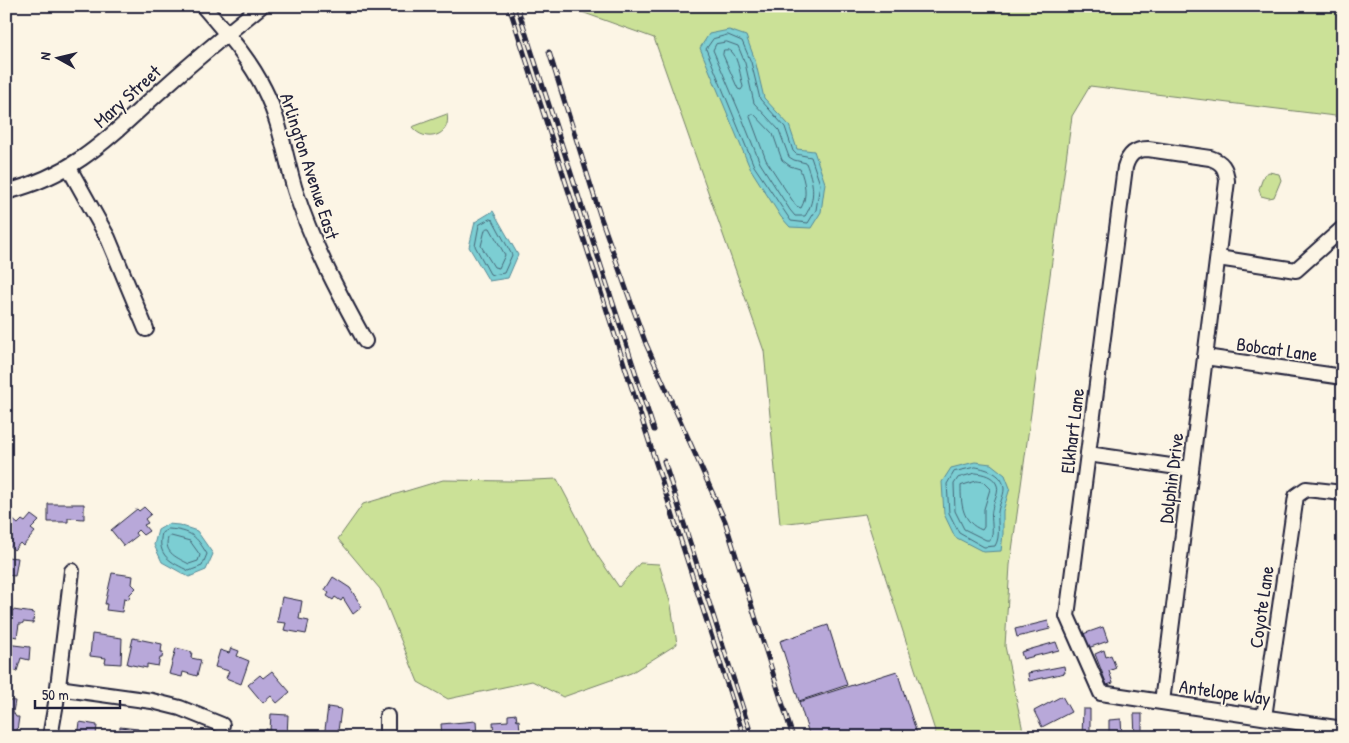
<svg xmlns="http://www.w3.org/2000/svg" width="1349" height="743" font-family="'Patrick Hand',sans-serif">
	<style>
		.green { fill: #cbe197; stroke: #768269 }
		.water { fill: #7cced3; stroke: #588996 }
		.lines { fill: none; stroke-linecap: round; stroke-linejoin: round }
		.shore { stroke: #466778; stroke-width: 1 }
		.building { fill: #b8a8d9; stroke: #22223b }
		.minor-casing { stroke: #22223b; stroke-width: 18 }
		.minor { stroke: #fcf5e5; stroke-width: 14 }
		.rail-casing { stroke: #22223b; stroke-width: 5 }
		.rail { stroke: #fcf5e5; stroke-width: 3; stroke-dasharray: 9; stroke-linecap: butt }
		.labels { text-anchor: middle; stroke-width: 4; stroke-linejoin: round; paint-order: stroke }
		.street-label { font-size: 19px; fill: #22223b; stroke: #fcf5e5 }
	</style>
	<rect width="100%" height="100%" fill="#fcf5e5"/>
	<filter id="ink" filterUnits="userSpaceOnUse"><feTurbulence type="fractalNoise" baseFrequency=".02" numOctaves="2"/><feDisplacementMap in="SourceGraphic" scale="10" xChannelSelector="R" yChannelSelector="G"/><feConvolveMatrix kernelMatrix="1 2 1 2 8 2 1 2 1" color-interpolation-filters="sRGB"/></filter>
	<g filter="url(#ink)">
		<g class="green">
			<polygon points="565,6 1343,6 1343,117 1090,86 1072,116 1010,565 1005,646 1023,731 1020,737 937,737 865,514 780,524 764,351 654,38"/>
			<path d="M447 114C452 136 425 144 412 127Z"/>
			<polygon points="1269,172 1279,174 1281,180 1274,197 1269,198 1261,196 1259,189 1264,175"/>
			<polygon points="557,479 597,555 619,587 640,563 659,564 671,605 677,644 631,673 563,697 532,681 448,699 418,682 380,589 338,539 363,504 443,480 510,481"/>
		</g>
		<g class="water">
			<polygon points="729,30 746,36 755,60 764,98 789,125 797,149 814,151 825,183 821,212 811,228 790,227 781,217 750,168 700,48 709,34"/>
			<polygon points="493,211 518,255 508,278 489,281 469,247 475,222"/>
			<polygon points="975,462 991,464 1005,475 1010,488 1003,511 1003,534 1001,551 984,552 955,537 944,514 942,482 951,468"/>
			<polygon points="168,524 179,525 197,531 213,554 206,570 189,577 162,562 154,545 158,530"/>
		</g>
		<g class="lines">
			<g class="shore">
				<polygon points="728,35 742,41 751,62 760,99 785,127 793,151 796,154 811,157 820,184 816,210 808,223 791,221 754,166 706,49 713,39"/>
				<path d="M727 42 738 46 745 63 754 103 779 130 789 157 794 160 806 163C813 181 817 198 805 216H795L790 210 760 163 742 118 713 50 716 44Z"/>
				<path d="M724 50C727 50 729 49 732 52 738 58 741 78 743 87L741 90 738 89 723 55Z"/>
				<path d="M751 114H754L773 134 782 160 790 166 800 169C805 182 808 196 801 208L796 206 766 160 750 117Z"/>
				<polygon points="490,219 493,220 512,255 504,273 493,275 490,274 475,246 479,225"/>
				<polygon points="487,228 490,228 505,255 499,268 494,267 481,246 485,230"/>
				<path d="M976 467C987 469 1004 474 1004 489 1004 496 999 504 998 512 997 523 1001 536 995 546L984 547 959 533 949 513 947 484 954 472Z"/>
				<path d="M976 473C984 474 992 476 996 483 1001 491 993 502 992 510 990 519 995 533 990 540H986L964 529 955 511 954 484 958 478Z"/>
				<path d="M977 481 983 482 990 489 984 509V527L982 530C962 522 961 505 961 486Z"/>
				<path d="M169 529C192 531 196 536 207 554L202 566 189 571C171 562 156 556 162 533Z"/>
				<path d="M171 536 190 541 200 555 198 561 189 564C178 558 163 553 168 538Z"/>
			</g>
		</g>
		<g class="building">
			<polygon points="48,504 84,504 84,519 68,518 68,522 48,522"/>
			<polygon points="144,507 151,514 145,519 148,523 144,525 149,531 143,535 138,530 135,533 137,536 124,546 111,530 137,509 139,511"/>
			<polygon points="31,515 39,521 31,529 35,532 23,546 20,543 14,550 6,543 6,541 12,533 6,527 12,519 18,524 22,520 25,522"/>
			<polygon points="6,557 18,558 15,576 6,575"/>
			<polygon points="112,573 133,576 132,584 136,588 130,594 129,599 124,598 122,612 106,610 107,604 105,604"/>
			<polygon points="333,577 350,588 362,607 353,614 343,598 341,601 335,597 333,600 327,596 329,593 325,590"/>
			<polygon points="282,597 302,601 299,619 309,621 306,634 284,630 286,623 277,622"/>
			<polygon points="6,609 34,613 33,623 23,622 22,624 19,624 17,637 6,635"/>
			<polygon points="1048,621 1050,629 1017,637 1015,629"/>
			<polygon points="828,625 847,685 799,701 780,641"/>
			<polygon points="1103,627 1108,641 1088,648 1083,634"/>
			<polygon points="92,634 122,638 121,664 105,663 106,658 90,656"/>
			<polygon points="133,638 162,644 161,652 163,652 162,658 160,658 158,666 147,664 147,668 127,664"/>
			<polygon points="1056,642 1059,650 1023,659 1021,652"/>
			<polygon points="6,644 30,647 29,660 21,658 17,671 6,670"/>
			<polygon points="176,648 192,652 191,658 201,660 197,676 183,672 182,677 169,674"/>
			<polygon points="231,648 239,651 237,656 249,661 241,684 226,678 229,671 215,667 220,650 229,653"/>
			<polygon points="1104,650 1106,657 1111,655 1116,668 1109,671 1113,683 1107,685 1095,654"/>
			<polygon points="1064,666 1065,673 1029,681 1028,673"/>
			<polygon points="272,671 290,692 277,703 271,696 263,703 248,685 260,675 263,678"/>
			<polygon points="897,671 918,737 810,737 799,702"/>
			<polygon points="1062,696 1071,712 1042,727 1034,711"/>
			<polygon points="6,700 15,701 13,712 16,717 19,717 17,731 6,730"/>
			<polygon points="328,707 341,709 338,731 347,732 346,737 324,737"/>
			<polygon points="1083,709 1090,709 1090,737 1082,737"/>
			<polygon points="271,714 288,715 287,737 265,737 266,729 270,730"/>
			<polygon points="516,714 517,721 519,720 520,731 531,730 531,737 494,737 493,722 508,721 508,715"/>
			<polygon points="1134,714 1142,714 1142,737 1135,737"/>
			<polygon points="1121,719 1122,737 1109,737 1109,720"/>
			<polygon points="476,721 477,737 442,737 441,724"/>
			<polygon points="80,722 97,725 96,737 78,737"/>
			<polygon points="120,727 138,729 139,733 141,734 141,731 149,732 148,737 119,737"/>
		</g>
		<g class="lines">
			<defs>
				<g id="minor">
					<path d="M203 6C225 32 249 58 264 89 280 120 285 156 295 190 312 243 338 292 365 341"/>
					<polyline points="69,168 108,238 146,329"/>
					<path d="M6 192C80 173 113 133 167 85 197 58 229 32 261 6"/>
					<polyline points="1218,258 1296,270 1343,228"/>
					<polyline points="1205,357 1343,377"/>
					<polyline points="1088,454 1191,469"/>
					<polyline points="58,688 152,701 180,708 222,725"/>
					<path d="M1162 702 1227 181C1226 168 1222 162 1210 158L1148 149C1135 149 1129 154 1125 167L1067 616 1101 693 1343 729"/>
					<polyline points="387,716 387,737"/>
					<polyline points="1264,717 1296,496 1306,489 1343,493"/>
					<polyline points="50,737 56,703 72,571"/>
				</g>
			</defs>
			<use href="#minor" class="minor-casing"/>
			<use href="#minor" class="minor"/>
			<defs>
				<g id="rail">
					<polyline points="509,6 744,737"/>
					<polyline points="517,6 654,430"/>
					<polyline points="549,52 601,218 634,311 646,344 725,521 793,737"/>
					<polyline points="664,461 752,737"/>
				</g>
			</defs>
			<use href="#rail" class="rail-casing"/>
			<use href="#rail" class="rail"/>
		</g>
	</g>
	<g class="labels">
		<g class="street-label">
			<text transform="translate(127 96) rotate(-42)" y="7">Mary Street</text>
			<text transform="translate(310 166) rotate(72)" y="7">Arlington Avenue East</text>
			<text transform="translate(1277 349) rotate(8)" y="7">Bobcat Lane</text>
			<text transform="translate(1072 431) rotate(-83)" y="7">Elkhart Lane</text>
			<text transform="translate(1171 478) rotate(-83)" y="7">Dolphin Drive</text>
			<text transform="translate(1261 607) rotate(-82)" y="7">Coyote Lane</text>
			<text transform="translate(1225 692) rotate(8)" y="7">Antelope Way</text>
		</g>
	</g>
	<rect width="1349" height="743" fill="none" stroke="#fcf5e5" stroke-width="25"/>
	<rect x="12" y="12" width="1324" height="718" fill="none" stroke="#22223b" stroke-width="2" filter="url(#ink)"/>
	<g transform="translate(58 58) rotate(278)" stroke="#fcf5e5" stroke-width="4" paint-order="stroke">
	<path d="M0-4L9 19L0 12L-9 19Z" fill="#22223b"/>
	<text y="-8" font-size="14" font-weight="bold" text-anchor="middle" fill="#22223b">N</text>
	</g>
	<path d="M35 700v8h85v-8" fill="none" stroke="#22223b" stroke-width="2.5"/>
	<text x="42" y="700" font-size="15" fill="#22223b" stroke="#fcf5e5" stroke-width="4" paint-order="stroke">50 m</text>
</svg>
